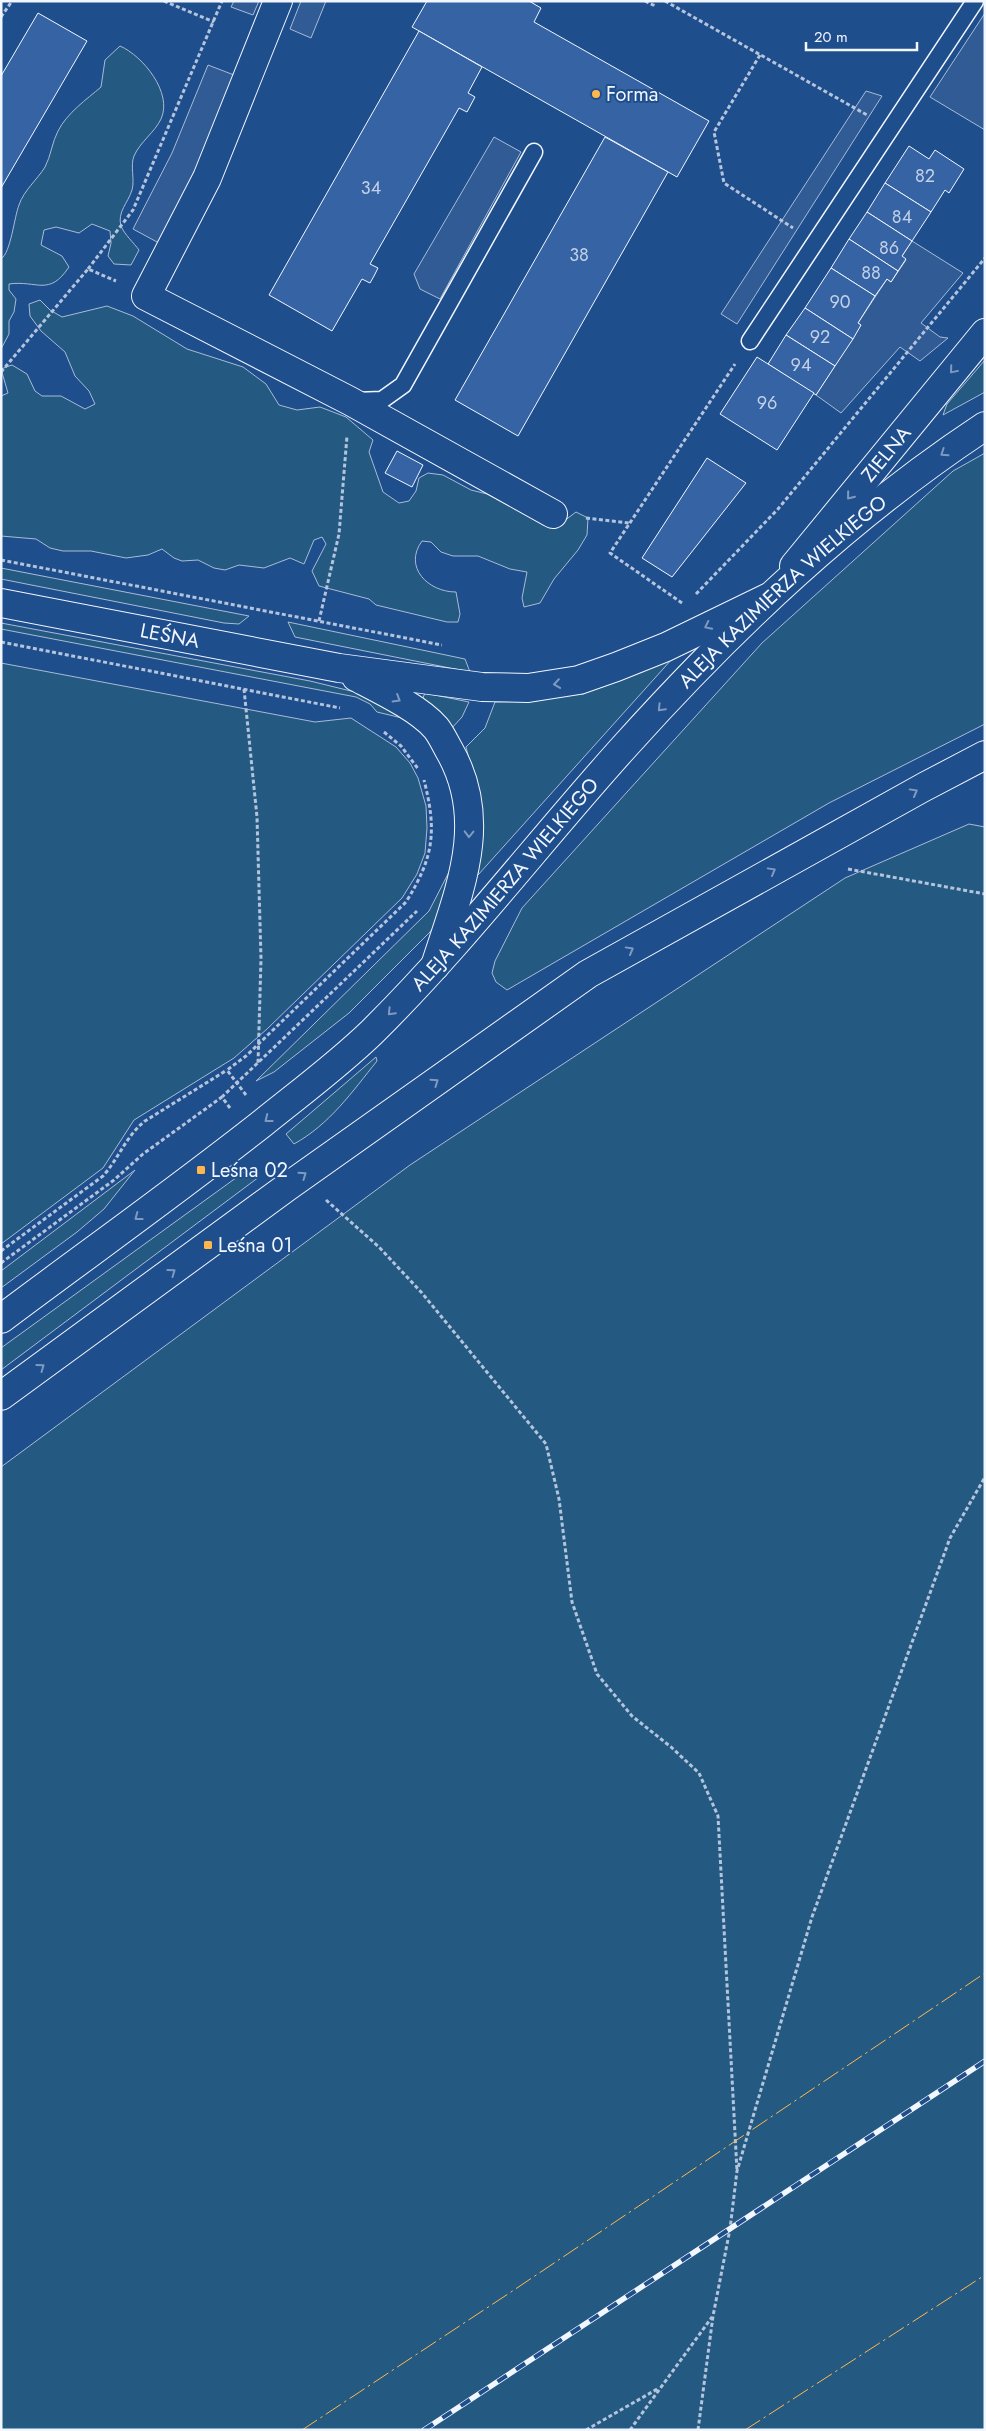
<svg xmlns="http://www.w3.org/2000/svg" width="986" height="2431" font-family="Jost,sans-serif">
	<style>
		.green { fill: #245a82; stroke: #a8bbd7 }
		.parking { fill: #305b95; stroke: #a8bbd7 }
		.building { fill: #3563a3; stroke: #f2f6ff }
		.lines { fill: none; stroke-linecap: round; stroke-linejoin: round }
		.lane-casing { stroke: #f2f6ff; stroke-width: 19 }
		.street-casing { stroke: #f2f6ff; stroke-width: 30 }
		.secondary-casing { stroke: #f2f6ff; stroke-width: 30 }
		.primary-casing { stroke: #f2f6ff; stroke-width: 30 }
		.path { stroke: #b3c4dc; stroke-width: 3; stroke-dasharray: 4 2.5; stroke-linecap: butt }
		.lane { stroke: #1f4e8c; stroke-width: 16 }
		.street { stroke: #1f4e8c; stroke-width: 28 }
		.secondary { stroke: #1f4e8c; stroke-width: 28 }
		.primary { stroke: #1f4e8c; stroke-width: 28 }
		.rail-casing { stroke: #f2f6ff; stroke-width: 5.5 }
		.rail { stroke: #1f4e8c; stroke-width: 4; stroke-dasharray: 11; stroke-linecap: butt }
		.power { stroke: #ffb74d; stroke-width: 1; stroke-dasharray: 18 4 2.5 4; stroke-linecap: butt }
		.oneway { stroke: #7e9ac0 }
		.poi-dot { fill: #ffb74d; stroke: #1f4e8c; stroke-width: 2 }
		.labels { text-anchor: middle; stroke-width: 4; stroke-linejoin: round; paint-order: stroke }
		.number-label { font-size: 18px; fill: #c3d1e8 }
		.poi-label { font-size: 20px; fill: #f2f6ff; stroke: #1f4e8c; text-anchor: start }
		.street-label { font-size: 20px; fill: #f2f6ff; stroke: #1f4e8c }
	</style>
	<rect width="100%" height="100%" fill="#1f4e8c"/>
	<g class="green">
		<path d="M120 46C143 56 173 93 161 119 155 132 140 142 134 156 130 165 135 180 132 190 128 203 117 212 121 226 124 234 134 243 139 250L131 265 114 264 108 256 111 243 110 231 92 224 79 233 56 227 44 230 41 245 62 256 69 267C49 297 37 280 9 284V290L16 299 14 312 9 321V334L1 349V259C11 252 14 218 19 205 24 190 37 180 45 167 51 156 52 142 58 131 67 113 87 99 101 87L105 60Z"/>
		<path d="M40 300 50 310 62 317 107 306 133 316 187 349 243 367 266 384 279 405 297 410 320 407 346 417 373 440 369 452 383 492 399 503 409 501 416 491 419 478 428 473 443 475 471 490 487 494 512 507 543 525 560 524 576 512 588 518 587 535 578 550 554 579 540 603 524 607 522 598 527 572 510 569 478 556H453L441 552 431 542 422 541C403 567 428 592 456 592L460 614 458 622H447L376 605 369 599 319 586 312 571 326 544 322 537 314 540 304 564 290 558 264 568 239 565 225 570 214 568 198 560 182 561 174 558 162 549 148 555 126 558 91 551H63L50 548 36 539 1 536V396L8 393 1 369 12 365 27 374 35 391 42 396H61L85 409 95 404 89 391 75 376 65 352 41 331 30 316 29 304Z"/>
		<polygon points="985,360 985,392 943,415 947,404"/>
		<polygon points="985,453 985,724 829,803 507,990 496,982 492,973 495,961 522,908 762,643 953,471"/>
		<polygon points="1,568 249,616 239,624 224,623 1,579"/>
		<polygon points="288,622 465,659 470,672 295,637"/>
		<polygon points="1,623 310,681 359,693 402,718 377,712 370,704 356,697 1,629"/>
		<polygon points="672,659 478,875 480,805 466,747 485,728 495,702 536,701 613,682"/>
		<polygon points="1,663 315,722 351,718 396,747 410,763 418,778 426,806 427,828 425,853 417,874 402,898 267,1029 234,1058 134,1120 103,1168 1,1244"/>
		<polygon points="425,693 469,702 462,717 451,729 422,700"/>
		<polygon points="969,824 985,827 985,2430 1,2430 1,1467 410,1165 845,878"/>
		<polygon points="449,872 447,909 430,932 349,1013 274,1072 256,1081 429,911"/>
		<path d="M376 1057 377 1061C352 1092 330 1124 294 1144L286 1134Z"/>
		<polygon points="251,1167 259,1177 1,1370 1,1348"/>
		<polygon points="135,1170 104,1209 77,1232 1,1288 1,1271"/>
	</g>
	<g class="parking">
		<polygon points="234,1 259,1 253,15 231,7"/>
		<polygon points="301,1 326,1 311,38 290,29"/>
		<polygon points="985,13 985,130 930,97"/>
		<polygon points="208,65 247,80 170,249 133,229 172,153"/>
		<polygon points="866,91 882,96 737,324 721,314"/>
		<polygon points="494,137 521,152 440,299 420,289 414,274"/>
		<polygon points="912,241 963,273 921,323 940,337 948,338 920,361 900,347 841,413 816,395 861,325 858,323 887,279 891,282 906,260 902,256"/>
	</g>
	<g class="building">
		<polygon points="427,1 529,1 541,8 534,22 709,121 677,177 412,27"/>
		<polygon points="38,13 87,41 1,188 1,76"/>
		<polygon points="419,31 482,67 468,93 475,97 467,112 459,108 370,264 378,268 374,276 370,283 362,279 332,331 269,295"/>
		<polygon points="605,137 668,172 518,436 455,400"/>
		<polygon points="909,146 929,159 935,150 964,169 949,193 945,190 931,212 885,183"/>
		<polygon points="885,183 931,212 912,241 867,212"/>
		<polygon points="867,212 912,241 902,256 906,259 898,271 849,239"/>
		<polygon points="849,239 898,271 891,282 887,279 875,296 831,268"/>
		<polygon points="831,268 875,296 858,323 861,325 853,339 805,308"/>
		<polygon points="805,308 853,339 835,366 786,335"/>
		<polygon points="786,335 835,366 816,395 768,364"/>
		<polygon points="757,357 814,393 777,450 720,414"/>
		<polygon points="397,451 423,465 412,487 385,473"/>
		<polygon points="707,458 746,483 672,577 642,558"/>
	</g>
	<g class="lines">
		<defs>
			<g id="lane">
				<polyline points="750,341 975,1"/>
				<polyline points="355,401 382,400 403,385 534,152"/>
			</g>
			<g id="street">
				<polyline points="278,1 207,178 146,296 350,401 553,514"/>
				<path id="s1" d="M1 603 339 668 482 687 528 688 579 680 616 667 666 647 767 598"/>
				<path d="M356 677C379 689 419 708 436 728 441 734 445 743 449 750 491 822 458 893 435 966"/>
			</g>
			<g id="secondary">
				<path id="s2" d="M794 566 985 333"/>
			</g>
			<g id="primary">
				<path id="s3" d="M1 1319C89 1253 178 1190 264 1122 300 1093 339 1064 372 1032 463 942 540 840 625 746 733 626 850 515 985 426"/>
				<polyline points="1,1396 287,1187 588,974 924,787 985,755"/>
			</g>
		</defs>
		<use href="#lane" class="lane-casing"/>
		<use href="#street" class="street-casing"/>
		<use href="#secondary" class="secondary-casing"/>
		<use href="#primary" class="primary-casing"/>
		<g class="path">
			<polyline points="164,1 214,22"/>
			<polyline points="645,1 653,5 655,1"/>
			<polyline points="665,1 867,115"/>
			<polyline points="1,17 12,1"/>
			<polyline points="760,55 714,132 724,183 793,228"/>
			<polyline points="88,269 133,210 222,1"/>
			<polyline points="1,372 88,269 116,281"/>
			<polyline points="586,518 629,523"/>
			<polyline points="1,560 442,645"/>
			<polyline points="696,594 778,509 985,258"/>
			<polyline points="682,603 610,553 735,364"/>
			<polyline points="319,621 339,534 347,436"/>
			<polyline points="1,642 340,708"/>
			<polyline points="244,689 257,817 261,959 258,1064"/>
			<polyline points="384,732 401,746 419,770"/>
			<polyline points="848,869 985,894"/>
			<path d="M246 1095 227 1070 246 1056 406 902C434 857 437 831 424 780"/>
			<polyline points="230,1108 222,1097 417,911"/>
			<polyline points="326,1200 379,1247 422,1293 546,1444 559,1499 572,1602 597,1674 632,1716 671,1747 699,1773 718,1816 737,2171"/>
			<path d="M1 1251 103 1176C119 1158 126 1136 145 1121L227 1070"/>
			<polyline points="1,1263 114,1180 143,1154 222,1097"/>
			<polyline points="586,2430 659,2388"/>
			<polyline points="630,2430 712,2317"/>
			<polyline points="698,2430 713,2316 730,2229 737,2171 812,1917 950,1538 985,1477"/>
		</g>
		<use href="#lane" class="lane"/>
		<use href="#street" class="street"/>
		<use href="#secondary" class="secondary"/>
		<use href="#primary" class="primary"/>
		<defs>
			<polyline id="rail" points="424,2430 985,2061"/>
		</defs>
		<use href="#rail" class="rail-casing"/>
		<use href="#rail" class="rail"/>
		<g class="power">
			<polyline points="302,2430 511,2292 985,1973"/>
			<polyline points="745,2430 985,2275"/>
		</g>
	</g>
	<defs><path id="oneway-chevron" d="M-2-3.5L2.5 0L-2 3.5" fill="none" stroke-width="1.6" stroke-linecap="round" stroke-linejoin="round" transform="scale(1.25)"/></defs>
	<g class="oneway">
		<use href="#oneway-chevron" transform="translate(953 370) rotate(130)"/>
		<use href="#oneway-chevron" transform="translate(944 453) rotate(146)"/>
		<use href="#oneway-chevron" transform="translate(850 496) rotate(129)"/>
		<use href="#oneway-chevron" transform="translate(708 626) rotate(154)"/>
		<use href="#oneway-chevron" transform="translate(557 684) rotate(172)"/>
		<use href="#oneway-chevron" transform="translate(397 699) rotate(31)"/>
		<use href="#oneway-chevron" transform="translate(661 708) rotate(134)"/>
		<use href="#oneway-chevron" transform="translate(914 792) rotate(-29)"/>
		<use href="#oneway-chevron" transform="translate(469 834) rotate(91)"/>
		<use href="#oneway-chevron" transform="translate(772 871) rotate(-29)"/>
		<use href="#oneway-chevron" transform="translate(630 950) rotate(-29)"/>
		<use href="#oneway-chevron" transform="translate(391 1012) rotate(134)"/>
		<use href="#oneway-chevron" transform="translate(435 1082) rotate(-35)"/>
		<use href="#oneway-chevron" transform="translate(268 1119) rotate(142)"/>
		<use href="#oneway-chevron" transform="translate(303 1175) rotate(-35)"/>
		<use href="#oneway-chevron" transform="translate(138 1217) rotate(143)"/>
		<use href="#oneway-chevron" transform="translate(172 1272) rotate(-36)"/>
		<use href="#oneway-chevron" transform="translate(41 1367) rotate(-36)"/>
	</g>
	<g class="poi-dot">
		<circle cx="596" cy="94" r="5"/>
		<rect x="196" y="1165" width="10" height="10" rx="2.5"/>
		<rect x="203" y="1240" width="10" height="10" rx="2.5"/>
	</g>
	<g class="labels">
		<g class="number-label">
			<text x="925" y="182">82</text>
			<text x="371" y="194">34</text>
			<text x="902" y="223">84</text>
			<text x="889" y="254">86</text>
			<text x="579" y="261">38</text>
			<text x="871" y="279">88</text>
			<text x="840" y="308">90</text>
			<text x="820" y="343">92</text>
			<text x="801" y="371">94</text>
			<text x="767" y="409">96</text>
		</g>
		<g class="poi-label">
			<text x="606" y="101">Forma</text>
			<text x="211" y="1177">Leśna 02</text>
			<text x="218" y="1252">Leśna 01</text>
		</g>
		<g class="street-label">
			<text dy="7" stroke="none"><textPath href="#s2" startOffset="145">ZIELNA</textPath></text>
			<text dy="7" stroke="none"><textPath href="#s3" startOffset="1072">ALEJA KAZIMIERZA WIELKIEGO</textPath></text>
			<text dy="7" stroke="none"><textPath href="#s1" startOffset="172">LEŚNA</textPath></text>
			<text dy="7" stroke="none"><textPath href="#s3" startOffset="668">ALEJA KAZIMIERZA WIELKIEGO</textPath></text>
		</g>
	</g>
	<rect width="986" height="2431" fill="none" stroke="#f2f6ff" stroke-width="5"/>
	<path d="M806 42v8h111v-8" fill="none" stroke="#f2f6ff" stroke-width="2.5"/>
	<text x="814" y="42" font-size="15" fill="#f2f6ff" stroke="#1f4e8c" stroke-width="4" paint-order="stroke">20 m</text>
</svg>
